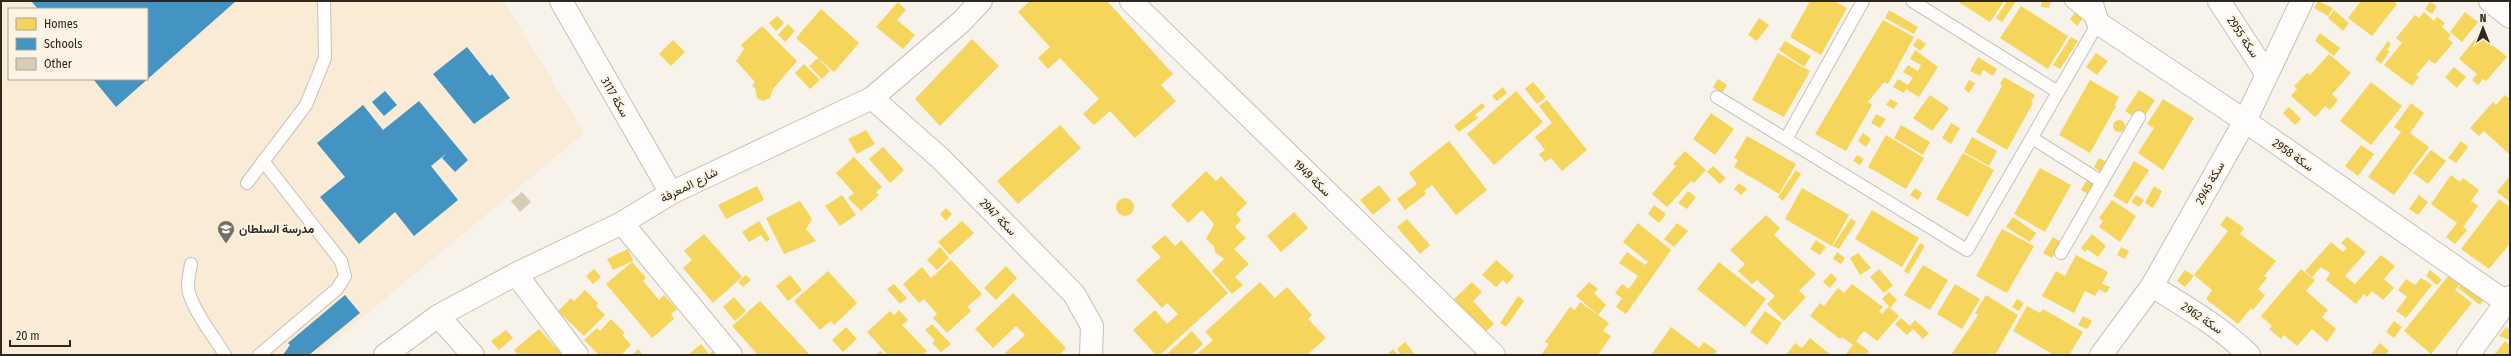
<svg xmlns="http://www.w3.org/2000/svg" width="2511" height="356" font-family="'Fira Sans Condensed',Vazirmatn,sans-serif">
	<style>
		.built { fill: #f9ebd6; fill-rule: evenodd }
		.homes { fill: #f6d55c }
		.schools { fill: #4393c3 }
		.building { fill: #d9ccb6 }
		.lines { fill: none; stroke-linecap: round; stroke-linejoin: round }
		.service-casing { stroke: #c6c1b9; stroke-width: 14 }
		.minor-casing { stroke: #c6c1b9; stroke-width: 24 }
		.tertiary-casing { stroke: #c6c1b9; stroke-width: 24 }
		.service { stroke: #fefdfc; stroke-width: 12 }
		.minor { stroke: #fefdfc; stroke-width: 22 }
		.tertiary { stroke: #fefdfc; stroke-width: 22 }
		.labels { text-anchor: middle; stroke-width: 4; stroke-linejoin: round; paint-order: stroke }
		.street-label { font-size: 12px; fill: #2f281f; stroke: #fdf3e4 }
		.poi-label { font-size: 12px; font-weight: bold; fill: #2f281f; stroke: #fdf3e4; text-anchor: start }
	</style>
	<rect width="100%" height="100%" fill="#f7f2ea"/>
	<path class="built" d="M1 1H504L584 133 317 355H1ZM9 9H147V79H9Z"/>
	<g class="homes">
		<polygon points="1030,1 1107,1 1173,74 1161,85 1176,101 1135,138 1110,111 1094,125 1083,114 1099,99 1060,58 1048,69 1038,58 1050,47 1018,12"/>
		<polygon points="1810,1 1834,1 1847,8 1821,55 1790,37"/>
		<polygon points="1957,1 2004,1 1990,22"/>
		<polygon points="2007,1 2016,1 2002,22 1996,18"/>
		<polygon points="2042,1 2051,1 2049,8 2041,7"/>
		<polygon points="2318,1 2333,8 2328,16 2314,8"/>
		<polygon points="2361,1 2393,1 2397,4 2372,36 2348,18"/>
		<polygon points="898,2 906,10 897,20 915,35 903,49 876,27"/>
		<polygon points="2430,2 2437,6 2432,14 2425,9"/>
		<polygon points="2021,6 2068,36 2048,69 2000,38"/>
		<polygon points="821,9 859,43 834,72 796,38"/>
		<polygon points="1889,10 1918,27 1914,34 1885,18"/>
		<polygon points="2334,10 2349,23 2343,31 2328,18"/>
		<polygon points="2076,11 2084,17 2077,26 2070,19"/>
		<polygon points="2424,12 2434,21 2437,17 2445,23 2442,27 2451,35 2448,39 2453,43 2435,64 2429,60 2416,75 2419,77 2412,86 2384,65 2402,43 2396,38 2415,15 2419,18"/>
		<polygon points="2465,12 2478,22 2462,42 2450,32"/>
		<polygon points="777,16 784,23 776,31 769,23"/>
		<polygon points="1759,18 1769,25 1757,41 1748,35"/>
		<polygon points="1883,20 1914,37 1888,84 1884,82 1868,102 1872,105 1846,151 1815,134"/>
		<polygon points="788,24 795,31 785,42 778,35"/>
		<polygon points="762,26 797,61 773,89 770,98 763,101 757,98 755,88 752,86 755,82 736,61 744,49 741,45"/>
		<polygon points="2320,33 2340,48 2334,56 2315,41"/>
		<polygon points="2479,34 2507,57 2486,81 2483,79 2478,85 2472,80 2477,74 2459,59"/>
		<polygon points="2071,37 2078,41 2060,69 2053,65"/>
		<polygon points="1918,38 1926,44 1920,51 1913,45"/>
		<polygon points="972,39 999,66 940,126 915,99"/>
		<polygon points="673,40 685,52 671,66 659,54"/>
		<polygon points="1785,41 1811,56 1804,67 1779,50"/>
		<polygon points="2388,41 2391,44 2387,50 2390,51 2381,64 2375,59"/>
		<polygon points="1915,50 1938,67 1919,97 1906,89 1904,93 1893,87 1898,79 1908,85 1913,78 1903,72 1908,65 1918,71 1921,65 1910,59"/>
		<polygon points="1778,53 1810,71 1784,117 1752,100"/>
		<polygon points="2096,53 2108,61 2097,75 2086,67"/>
		<polygon points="2329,54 2351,73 2332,94 2338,100 2330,110 2325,106 2315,117 2291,96 2297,89 2294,86 2307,73 2310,75"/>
		<polygon points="1978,57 1997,69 1993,76 1983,70 1980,76 1970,71"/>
		<polygon points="818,58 830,71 822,79 809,66"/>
		<polygon points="804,64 820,80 810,89 795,73"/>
		<polygon points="2454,67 2466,77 2457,88 2445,77"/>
		<polygon points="2004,77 2035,95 2031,102 2033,103 2007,150 1976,132 2002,86 2000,84"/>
		<polygon points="1718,79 1727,85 1722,93 1713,87"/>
		<polygon points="1969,80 1975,83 1969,93 1964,89"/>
		<polygon points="2090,80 2119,97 2114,105 2116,106 2090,153 2059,135"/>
		<polygon points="1533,82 1546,97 1537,104 1525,89"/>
		<polygon points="2371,82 2402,106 2371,145 2340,121"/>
		<polygon points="1503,87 1507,93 1497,101 1492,96"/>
		<polygon points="2139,90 2155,100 2136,129 2134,117 2125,111"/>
		<polygon points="1516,91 1543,122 1494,165 1467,134"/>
		<polygon points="1930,95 1949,108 1932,131 1913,118"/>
		<polygon points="2505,95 2510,99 2509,154 2484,131 2479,136 2470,128 2493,102 2496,105"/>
		<polygon points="1890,99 1898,103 1894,109 1886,105"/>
		<polygon points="2163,99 2194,118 2163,170 2138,153 2154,128 2147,124"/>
		<polygon points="1547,100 1587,150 1562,171 1551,158 1545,162 1539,154 1545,150 1535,137 1552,123 1539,106"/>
		<polygon points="1482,103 1485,107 1475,115 1478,118 1459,132 1454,126"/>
		<polygon points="2411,103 2424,113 2410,133 2429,147 2394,195 2368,177 2401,132 2394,127"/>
		<polygon points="2289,107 2301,119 2295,125 2283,113"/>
		<polygon points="1711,113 1734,129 1715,155 1693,139"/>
		<polygon points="1876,114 1886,119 1880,128 1871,123"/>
		<circle cx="2119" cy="126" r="6"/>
		<polygon points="1951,123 1960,128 1951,144 1942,138"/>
		<polygon points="1060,125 1081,148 1018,204 997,181"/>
		<polygon points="1901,125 1930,142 1923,155 1894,138"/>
		<polygon points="866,130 875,144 857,154 848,139"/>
		<polygon points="1863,133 1871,139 1866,147 1858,141"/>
		<polygon points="1886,135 1924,158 1906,189 1868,167"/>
		<polygon points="1747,136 1796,164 1779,194 1734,167 1738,160 1734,158"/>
		<polygon points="1972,137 1997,151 1989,166 1964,152"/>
		<polygon points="1449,141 1487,190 1456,215 1432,185 1424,191 1426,194 1405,210 1397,199 1417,184 1409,173"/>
		<polygon points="2461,141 2468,147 2456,163 2448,158"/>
		<polygon points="2361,145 2374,154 2358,176 2345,166"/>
		<polygon points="883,147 904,170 890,183 869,159"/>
		<polygon points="2431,150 2446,161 2428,184 2413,173"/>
		<polygon points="1685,151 1706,170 1694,183 1691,181 1667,207 1652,194 1676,166 1673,164"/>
		<polygon points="1963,153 1994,170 1968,217 1936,199"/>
		<polygon points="1857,155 1864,159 1860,165 1853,161"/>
		<polygon points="854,157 882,187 876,192 879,195 861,211 848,198 854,193 836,173"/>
		<polygon points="2099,158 2107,162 2101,172 2094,167"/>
		<polygon points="2134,161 2149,170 2127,204 2113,196"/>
		<polygon points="1713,166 1726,178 1720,184 1707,172"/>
		<polygon points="2040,168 2071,185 2045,232 2014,214"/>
		<polygon points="1796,170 1801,174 1783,201 1778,197"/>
		<polygon points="1206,171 1216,181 1221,176 1247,203 1236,214 1241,220 1235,227 1246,238 1234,249 1249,264 1235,277 1243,285 1232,294 1212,271 1224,259 1215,252 1214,246 1206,239 1214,224 1202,210 1188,223 1171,205"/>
		<polygon points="2451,175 2460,182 2463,178 2479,190 2471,201 2478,206 2463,227 2467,230 2455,244 2446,237 2457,223 2431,204"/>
		<polygon points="2508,178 2510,179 2510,202 2497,192"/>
		<polygon points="2087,180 2097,186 2091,196 2081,190"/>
		<polygon points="1739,183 1747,189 1741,195 1734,189"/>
		<polygon points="1379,185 1391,200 1373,215 1360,200"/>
		<polygon points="757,186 764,200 726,219 718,205"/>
		<polygon points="2154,186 2162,191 2153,208 2145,203"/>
		<polygon points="1802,188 1849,215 1832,246 1785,219"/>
		<polygon points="1915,188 1922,193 1918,200 1910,195"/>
		<polygon points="1688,191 1696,197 1687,209 1678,203"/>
		<polygon points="842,195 856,215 840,226 825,206"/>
		<polygon points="2136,195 2144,200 2139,207 2131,202"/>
		<polygon points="2419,195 2428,202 2418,215 2409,209"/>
		<circle cx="1125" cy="207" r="9"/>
		<polygon points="2499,199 2510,207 2510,243 2489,269 2461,249"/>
		<polygon points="2112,200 2136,216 2120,242 2099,227 2103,221 2099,218"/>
		<polygon points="800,201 812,219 806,229 816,241 784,254 766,218"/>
		<polygon points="1654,205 1666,214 1659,223 1648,214"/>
		<polygon points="946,208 952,214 946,221 940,214"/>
		<polygon points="1872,210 1919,238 1902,267 1855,239"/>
		<polygon points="1294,212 1308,228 1281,252 1267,236"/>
		<polygon points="1766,215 1780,228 1774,235 1816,274 1799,291 1806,297 1784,321 1767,304 1775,296 1757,280 1752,284 1738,271 1745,264 1730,250"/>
		<polygon points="2227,216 2244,228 2240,234 2276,261 2264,276 2267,278 2258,289 2265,295 2253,310 2251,308 2238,324 2206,299 2212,290 2194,275 2228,231 2220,225"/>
		<polygon points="2013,217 2036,233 2030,242 2006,227"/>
		<polygon points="1851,218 1856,222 1839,249 1833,246"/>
		<polygon points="1407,219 1430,245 1420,254 1397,227"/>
		<polygon points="759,221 770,239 766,242 761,235 749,242 742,232"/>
		<polygon points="962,221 974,233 950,255 938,242"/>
		<polygon points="1638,223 1671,250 1626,314 1616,307 1622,298 1615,293 1622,284 1629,289 1638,276 1619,263 1627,252 1645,265 1648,262 1623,242"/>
		<polygon points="1677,223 1688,231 1674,247 1664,239"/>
		<polygon points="2002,229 2034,246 2007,293 1976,276"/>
		<polygon points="704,234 742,277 713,303 683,268 692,260 684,251"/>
		<polygon points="2092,234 2106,246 2098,257 2087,249 2085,252 2081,248"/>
		<polygon points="1165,235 1175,246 1181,240 1228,293 1160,355 1156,355 1133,330 1155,310 1167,324 1178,314 1167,303 1162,308 1136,280 1161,257 1151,247"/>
		<polygon points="2053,237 2061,242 2052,258 2043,253"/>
		<polygon points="2347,237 2366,252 2345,276 2355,284 2381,255 2395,266 2384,279 2394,288 2383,300 2372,291 2367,297 2364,294 2356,304 2326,280 2330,273 2321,267 2312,277 2305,271 2331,242 2343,252 2347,248 2341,243"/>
		<polygon points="1816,240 1826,247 1820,255 1810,249"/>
		<polygon points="1920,243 1925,246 1908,274 1904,271"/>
		<polygon points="940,247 949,258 937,270 927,260"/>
		<polygon points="2121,247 2129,251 2125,259 2117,255"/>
		<polygon points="628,249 633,261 613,270 607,259"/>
		<polygon points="1837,252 1845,258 1841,264 1833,259"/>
		<polygon points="1858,253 1871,268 1860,275 1850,258"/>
		<polygon points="2076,255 2108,272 2102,284 2110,287 2106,293 2099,289 2095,296 2085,291 2074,313 2042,296 2056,271 2065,276"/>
		<polygon points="951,260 982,294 967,307 971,311 947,333 933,318 937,314 924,299 919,303 903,284 922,267 931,278"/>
		<polygon points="1496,260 1514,276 1507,284 1503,280 1496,287 1482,275"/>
		<polygon points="632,262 646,278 643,281 659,300 664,295 677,309 671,314 674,319 652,338 606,284"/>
		<polygon points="1719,262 1766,299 1745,327 1697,289"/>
		<polygon points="1923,265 1948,280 1930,310 1904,295"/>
		<polygon points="1006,266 1017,278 996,300 984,288"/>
		<polygon points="594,269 601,277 593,284 586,276"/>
		<polygon points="1879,269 1893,285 1884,293 1870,277"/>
		<polygon points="2301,269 2315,280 2306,291 2328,310 2322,317 2336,329 2327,342 2312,329 2297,346 2284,335 2281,339 2269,329 2272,326 2261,316"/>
		<polygon points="2185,270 2194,276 2185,287 2177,281"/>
		<polygon points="2430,270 2442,280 2437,285 2426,276"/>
		<polygon points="828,271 857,303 834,325 831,321 820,330 794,301"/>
		<polygon points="1831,273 1837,279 1830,288 1823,282"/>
		<polygon points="746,275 751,280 743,287 738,282"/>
		<polygon points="790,275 802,290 788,301 776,286"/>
		<polygon points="2449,275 2460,284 2455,290 2472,303 2431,354 2404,331"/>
		<polygon points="2421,278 2432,285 2406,318 2396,311 2407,297 2398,290 2406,279 2415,285"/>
		<polygon points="2465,280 2486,296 2480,305 2458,288"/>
		<polygon points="1260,282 1275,298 1287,287 1312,315 1308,319 1326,338 1307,355 1196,355 1213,340 1205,332"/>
		<polygon points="1472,282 1482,292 1473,301 1494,324 1484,333 1453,300"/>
		<polygon points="1589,282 1598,289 1594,293 1606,305 1598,315 1576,296"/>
		<polygon points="894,284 907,298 900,304 887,289"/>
		<polygon points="1852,284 1883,307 1879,311 1882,314 1889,306 1882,299 1889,292 1897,300 1890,308 1899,316 1877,341 1864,331 1856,341 1869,351 1866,355 1845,355 1853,345 1842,337 1840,339 1810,316 1820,303 1824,306 1838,288 1844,293"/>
		<polygon points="1955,284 1980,299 1962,329 1937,314"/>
		<polygon points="585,290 598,303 596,306 605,315 584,336 558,311 571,298 574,301"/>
		<polygon points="1013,293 1066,348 1059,355 1003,355 1025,335 1016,326 993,348 975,329"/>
		<polygon points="1986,295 2018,315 1995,355 1951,355 1978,315 1975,313"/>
		<polygon points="1518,296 1524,301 1506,327 1500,323"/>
		<polygon points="734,297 746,311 735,321 723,307"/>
		<polygon points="2017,299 2024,303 2019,311 2012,307"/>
		<polygon points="760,301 809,354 807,355 758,355 732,326"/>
		<polygon points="1580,302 1609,323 1603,331 1611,336 1598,355 1541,355 1549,344 1545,342 1570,307 1575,310"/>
		<polygon points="2027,306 2040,313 2043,309 2083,332 2069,355 2054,355 2013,331"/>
		<polygon points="899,310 908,320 902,325 927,351 922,355 888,355 867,332 890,311 894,315"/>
		<polygon points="1765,311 1782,323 1767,345 1750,332"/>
		<polygon points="2083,316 2092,321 2087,329 2078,325"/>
		<polygon points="1901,318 1910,326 1915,320 1929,333 1923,339 1913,329 1907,335 1895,324"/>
		<polygon points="611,319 625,333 622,335 631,345 621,355 599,355 584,340 597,328 600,331"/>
		<polygon points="2394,321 2402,327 2394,338 2386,332"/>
		<polygon points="932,324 951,344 941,352 932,343 935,340 925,330"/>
		<polygon points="846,327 857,339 843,352 832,340"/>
		<polygon points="1671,327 1699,348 1704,342 1717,351 1714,355 1651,355"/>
		<polygon points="2506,327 2510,330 2510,340 2499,336"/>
		<polygon points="539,329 561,353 563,355 518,355 514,350"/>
		<polygon points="506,330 513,338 499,350 491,341"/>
		<polygon points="1192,331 1203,344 1191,355 1170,355 1168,353"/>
		<polygon points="1810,338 1831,355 1786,355 1795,343 1802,348"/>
		<polygon points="2505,341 2510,345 2510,355 2494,355"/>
		<polygon points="1405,342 1414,353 1412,355 1401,355 1397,349"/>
		<polygon points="2380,343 2389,351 2385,355 2370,355"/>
		<polygon points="701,344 709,354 713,351 716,355 688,355"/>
		<polygon points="638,349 643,355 632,355"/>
		<polygon points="1393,349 1398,355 1387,355"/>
		<polygon points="880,351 885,355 876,355"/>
	</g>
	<g class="schools">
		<polygon points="31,1 236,1 116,107 93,79 147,79 147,9 38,9"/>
		<polygon points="467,47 490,76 492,74 510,98 474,124 433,74"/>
		<polygon points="385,91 397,105 384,116 372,102"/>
		<polygon points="419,101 468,160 455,172 442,158 447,153 431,166 458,200 414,236 395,212 359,244 320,197 345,177 317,143 363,105 383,130"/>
		<polygon points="345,295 360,313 309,355 283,355 290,345 288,343"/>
	</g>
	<polygon class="building" points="522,192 531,202 520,212 511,201"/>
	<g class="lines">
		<defs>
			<g id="service">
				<polyline points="1912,1 2058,92"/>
				<polyline points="1717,97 1967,250 2098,23 2071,1"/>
				<polyline points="2032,138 2102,182"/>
				<polyline points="1786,139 1863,1"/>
				<polyline points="247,183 306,105 325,58 324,1"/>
				<polyline points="2061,253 2139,117"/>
				<path d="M191 264C190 271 188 279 188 286 188 304 215 338 225 355"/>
				<polyline points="259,355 337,289 345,276 341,261 263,161"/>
			</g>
			<g id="minor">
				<polyline points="1131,1 1494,355"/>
				<polyline points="2091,1 2098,23 2245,121 2510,305"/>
				<polyline points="2219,1 2266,73"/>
				<polyline points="2490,1 2510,17"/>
				<polyline points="872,98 940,158 1074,294 1092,326 1091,355"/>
				<polyline points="622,223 731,355"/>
				<polyline points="516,274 577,355"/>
				<path d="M2152 286C2186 307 2221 327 2249 355"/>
				<polyline points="438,316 473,355"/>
				<polyline points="2101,355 2152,286 2245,121 2302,1"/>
				<polyline points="2468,355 2510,297"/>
			</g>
			<g id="tertiary">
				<polyline points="561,1 671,193"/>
				<polyline points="385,355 438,316 516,274 622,223 671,193 872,98 961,22 981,1"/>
			</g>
		</defs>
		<use href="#service" class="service-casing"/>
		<use href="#minor" class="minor-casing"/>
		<use href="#tertiary" class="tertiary-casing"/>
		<use href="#service" class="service"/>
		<use href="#minor" class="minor"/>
		<use href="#tertiary" class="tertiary"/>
	</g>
	<defs>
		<symbol id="school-pin" viewBox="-11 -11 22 30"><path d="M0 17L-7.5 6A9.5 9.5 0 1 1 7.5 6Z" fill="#756f66" stroke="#fdf3e4"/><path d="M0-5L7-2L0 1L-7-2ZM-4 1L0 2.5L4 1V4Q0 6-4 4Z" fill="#fff"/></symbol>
	</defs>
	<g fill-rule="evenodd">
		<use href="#school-pin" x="216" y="219" width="20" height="27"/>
	</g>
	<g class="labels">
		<g class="street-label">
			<text transform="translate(2243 37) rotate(56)" y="4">سكة 2955</text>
			<text transform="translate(615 97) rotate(60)" y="4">سكة 3117</text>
			<text transform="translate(2293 155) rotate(35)" y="4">سكة 2958</text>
			<text transform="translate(1312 178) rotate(44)" y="4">سكة 1949</text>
			<text transform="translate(2210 183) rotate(-61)" y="4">سكة 2945</text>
			<text transform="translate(689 185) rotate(-27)" y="4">شارع المعرفة</text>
			<text transform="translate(998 217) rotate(45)" y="4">سكة 2947</text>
			<text transform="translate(2202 318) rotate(34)" y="4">سكة 2962</text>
		</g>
		<g class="poi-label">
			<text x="239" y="233">مدرسة السلطان</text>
		</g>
	</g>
	<rect width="2511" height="356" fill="none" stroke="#2f281f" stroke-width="4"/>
	<rect x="8" y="8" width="140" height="72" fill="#fdf3e4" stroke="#aba295"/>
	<rect x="16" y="18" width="20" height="12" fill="#f6d55c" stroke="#aba295"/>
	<text x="44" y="28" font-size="12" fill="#2f281f">Homes</text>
	<rect x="16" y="38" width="20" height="12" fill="#4393c3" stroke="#aba295"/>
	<text x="44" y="48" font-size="12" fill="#2f281f">Schools</text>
	<rect x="16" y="58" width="20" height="12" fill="#d9ccb6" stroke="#aba295"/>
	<text x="44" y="68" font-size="12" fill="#2f281f">Other</text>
	<g transform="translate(2483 28)" stroke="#fdf3e4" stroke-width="3" paint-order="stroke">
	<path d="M0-3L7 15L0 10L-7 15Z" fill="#2f281f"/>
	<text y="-6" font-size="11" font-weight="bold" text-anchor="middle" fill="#2f281f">N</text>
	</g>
	<path d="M10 340v6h60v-6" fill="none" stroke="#2f281f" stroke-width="2"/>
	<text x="16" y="340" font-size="12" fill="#2f281f" stroke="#fdf3e4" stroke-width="3" paint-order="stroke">20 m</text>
</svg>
